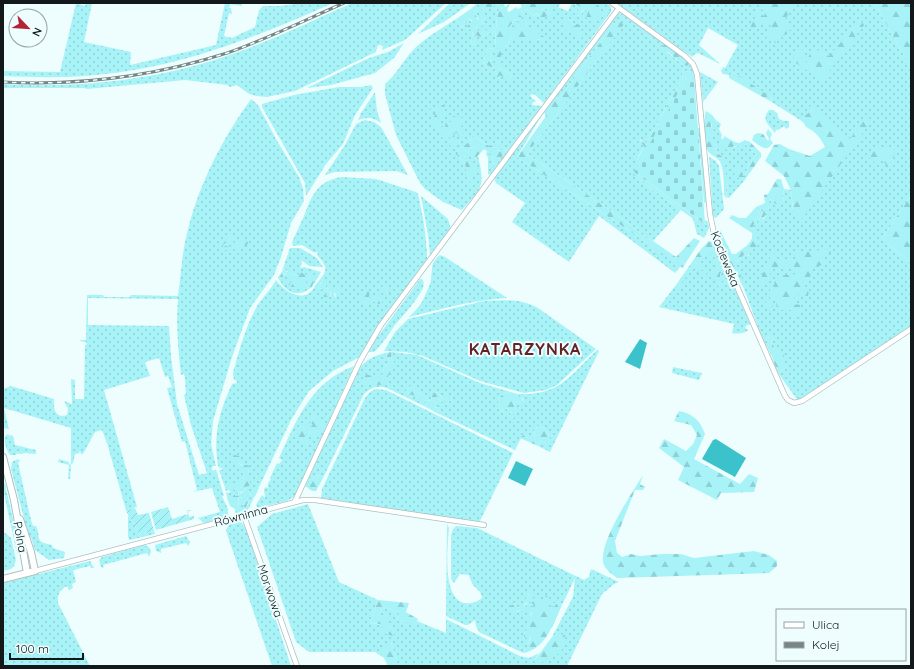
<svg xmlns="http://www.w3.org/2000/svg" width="914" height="669" font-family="Quicksand,sans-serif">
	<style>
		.grass { fill: url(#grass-dots); fill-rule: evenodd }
		.forest { fill: url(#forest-firs) }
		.cemetery { fill: url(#cemetery-stones) }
		.garden { fill: url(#garden-furrows) }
		.water { fill: #3cc2cb }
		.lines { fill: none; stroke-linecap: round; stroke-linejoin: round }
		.street-casing { stroke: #aec0c1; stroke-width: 6 }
		.secondary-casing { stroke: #aec0c1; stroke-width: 8 }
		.street { stroke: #fff; stroke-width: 4.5 }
		.secondary { stroke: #fff; stroke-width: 6 }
		.rail-casing { stroke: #798484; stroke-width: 3 }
		.rail { stroke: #eefefe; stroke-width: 1.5; stroke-dasharray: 4.5; stroke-linecap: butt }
		.labels { text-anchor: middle; stroke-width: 4; stroke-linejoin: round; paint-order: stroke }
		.street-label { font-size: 12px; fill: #13191a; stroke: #eefefe }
		.district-label { font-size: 16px; font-weight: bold; letter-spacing: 1px; fill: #662124; stroke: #eefefe }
	</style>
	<defs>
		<pattern id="grass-dots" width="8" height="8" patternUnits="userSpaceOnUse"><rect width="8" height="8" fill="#a7f3f8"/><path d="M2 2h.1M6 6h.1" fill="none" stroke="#8fd0d4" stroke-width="1.8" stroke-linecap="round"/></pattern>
		<pattern id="forest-firs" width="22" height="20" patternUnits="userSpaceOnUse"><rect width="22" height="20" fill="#a7f3f8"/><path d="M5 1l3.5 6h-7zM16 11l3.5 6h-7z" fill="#8fd0d4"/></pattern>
		<pattern id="cemetery-stones" width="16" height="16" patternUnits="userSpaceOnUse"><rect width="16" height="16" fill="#a7f3f8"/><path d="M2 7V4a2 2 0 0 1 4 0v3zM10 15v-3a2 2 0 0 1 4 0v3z" fill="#8fd0d4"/></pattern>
		<pattern id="garden-furrows" width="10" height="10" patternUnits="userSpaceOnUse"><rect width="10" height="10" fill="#a7f3f8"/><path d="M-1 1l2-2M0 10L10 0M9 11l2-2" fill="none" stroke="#8fd0d4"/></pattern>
	</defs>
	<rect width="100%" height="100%" fill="#eefefe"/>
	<g class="grass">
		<path d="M76 3 85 6 86 3H92L84 42 131 52 130 65 216 45 225 3H242V6L230 4 229 8H231L232 14 229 13 224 36 232 38 255 27 259 10 263 6H279L304 3H333C253 39 173 70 85 76 57 78 30 77 3 76V71L60 72Z"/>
		<path d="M352 3H446L405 40 382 50 383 46 381 45H378L376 52 295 91 267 97 256 96 249 94 237 85 230 87 227 85 185 80 87 89 84 88H3V84C82 89 164 79 238 52 277 38 314 20 352 3Z"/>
		<polygon points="450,3 471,3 444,22 418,34"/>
		<polygon points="477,3 489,3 486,13 488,7 494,4 502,5 501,10 498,11 496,28 481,34 476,28 478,25 484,24 481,22 486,17 479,20 475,13 477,5 469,11"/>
		<path d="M553 3H561L558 7 568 11 572 3 580 7 578 15 584 22 581 25 575 26 570 19 562 22 566 25 581 29 585 20 581 13 585 9 596 18 610 12 601 13 592 7V3H607L611 7V12L544 103 534 94 530 95 531 97 536 101 533 102 532 105 542 106 491 174 489 175 488 174V158L486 154 487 151 492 155 494 167 507 149 496 151 501 140 489 146 475 137 455 153 465 164 470 183 464 157 473 147 475 148 474 160 478 156C485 186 483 187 462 210L443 202 425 189 420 183 396 135 385 94V84C397 74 404 59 415 48 427 37 442 28 456 19L461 28 470 19C474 26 473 35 471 44L474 45 476 35 480 37 496 31 495 49 488 48 483 63 495 69 498 79 499 75 514 76 490 63 492 52 495 53 504 47 507 46 512 36 543 40 531 30 526 27 527 20 510 29H505L509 27 515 19 519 21 522 17 516 12H520L527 9 534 16 536 13 543 20 546 16 559 12 547 14 548 11 542 10 545 4H549L550 8Z"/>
		<path d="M617 3H875L891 33 911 67V195L882 239 911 263V326L803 401 796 398 778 373 786 367 775 349 770 337 766 338 771 351 772 357 760 332 734 262 735 260 738 261 744 255 748 256 750 254V252C760 241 755 238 753 226L761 209 764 210 759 220 764 219 765 215 769 208V201L770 199 772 201 783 203 784 189 791 190 793 210 838 144 770 101 772 99 735 73 729 75 723 74 721 71 723 67 725 68 738 45 708 28 699 45 720 64 698 53 695 54 692 57Z"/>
		<polygon points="619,13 622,14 664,44 662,48 683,65 687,66 689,64 692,68 690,72 686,71 682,74 683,77 647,142 644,143 640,139 640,141 644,146 637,159 640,162 633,175 681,210 653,241 646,238 623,219 527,154 623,25 615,24 611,21"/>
		<polygon points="606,29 607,30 605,36 559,99 554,98 571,76"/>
		<polygon points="404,43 394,58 375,73 331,85 307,88 369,58 388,52"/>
		<polygon points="700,72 718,82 703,102"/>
		<polygon points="371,85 373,88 355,115 343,144 326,164 306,196 305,183 262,107 262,104 294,95 339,87 361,87"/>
		<path d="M375 92 377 111 381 123C373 117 367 117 358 120L361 113Z"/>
		<path d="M251 99 258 105 276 139 299 177 303 188 304 201 291 223 281 257 274 275 250 308 232 357 213 421 211 444 216 466H213L212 468V470L214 471 216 469 224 496H222L228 509V515L226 517 204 523 198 518 220 512 212 488 192 492 197 490 185 441 182 442 167 388 172 387 168 376 165 377 159 358 145 362 150 376 104 390 137 507 126 510 107 443 102 430 95 432 83 454H81L80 451 79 453 75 454 73 463 71 464 70 479H68L69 465 58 462 59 459 69 462V465L71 463V428L4 408 9 429 3 428V389L11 386 54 399C53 408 55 419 67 415L68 409 64 401 72 404 71 379 75 380V399H84L85 345 87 344 86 342 80 341V340H86L87 295H103L104 297H130L131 295 178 296C180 282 181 268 183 254 192 197 218 145 251 99ZM88 298 178 299C176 324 178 349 181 375L184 374C186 380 185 387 186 394L184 395 191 425 207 473 199 475 177 404 171 356 169 326 88 325Z"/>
		<path d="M769 110H773L777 113 779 119 784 121H789V127L786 129 784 126 780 129 776 130 775 133C768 124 761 120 769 110Z"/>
		<path d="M544 111 517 157 648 243H651C661 252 668 257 680 263L682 261 685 264 683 268 680 267 675 273 599 216 569 262 512 222 525 203 496 183 494 178Z"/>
		<polygon points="365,120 374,122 381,127 408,175 396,171 335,172 325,175 345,145 356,124"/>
		<polygon points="716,120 721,124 719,129 722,135 721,138 723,140 721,145 731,148 745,144 754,152 756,155 749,164 745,175 743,176 742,174 736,178 742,178 744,181 729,198 727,197 726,190 728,182 726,179 723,157 717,152 716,146 712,142 712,123 714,123"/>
		<polygon points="709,157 716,161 719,166 724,209 716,218 713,216"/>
		<path d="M342 177 376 179 416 192 418 194C423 216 427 238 427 260L361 356 354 360 333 371 309 391 291 420 249 508 246 512 238 514 239 496 242 499V504L246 508 250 500 248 501 247 498 250 496 252 491 249 493H243L240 494 245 490 246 487 249 486 248 474 249 469 246 465 237 462C247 468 244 475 240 485L230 484 240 486 242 490 237 493H238V496H236L235 494 233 496H228L227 498 226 492 229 493 231 492 228 490 226 491 219 470H222L223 467 221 469 218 466C213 435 219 412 232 384L237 383 236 380H234L233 373C239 351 245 328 256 308 262 297 271 290 276 280 285 292 305 305 315 286L329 292 330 297 331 292 333 293 334 297 336 298 335 292H342L325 288 326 285 323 279 319 286 317 283C328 271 328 267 317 255L318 253 316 252 315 253 302 245 293 246 292 242C296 233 300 225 304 216 312 195 317 181 342 177Z"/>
		<polygon points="421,196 448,219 450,225 450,230 430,255 428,235"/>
		<polygon points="698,219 705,224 705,220 708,222 709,228 704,238 697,234 694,223"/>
		<polygon points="290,248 300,248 317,258 323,267 309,266 301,260 302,264 300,268 304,267 321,272 312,287 313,279 310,275 299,275 292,274 293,270 287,271 284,269 282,271"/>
		<path d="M712 251H714L718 266 717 281 719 282 718 286H719L720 273H723L724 270 720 265 723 262 750 323V325H747L745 327 746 329 749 330C743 334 739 334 732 333L734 324 659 307 676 285 679 287 688 269 696 263 698 264 700 269 707 270 702 268 700 261 704 254Z"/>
		<path d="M440 255 445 257 507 298C473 300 441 309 409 317 416 310 423 303 426 293 428 289 431 283 431 278 433 267 430 263 440 255Z"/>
		<path d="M286 273 287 275V282L293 281 300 284 305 283 307 278 310 280 307 289H309C296 299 283 290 278 277L280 275V279Z"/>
		<path d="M420 279H422C424 282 424 284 423 288 416 302 405 313 395 325 388 335 383 344 374 352H369L368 350Z"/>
		<path d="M484 301C503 300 521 298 538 308L596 349 557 385 546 390 524 393 480 381 423 356 406 352 384 351 395 332 408 319Z"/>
		<path d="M597 350 599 351 550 452 538 446 539 442 541 441 545 443 549 441 550 436 544 428 538 426 534 430 535 436 533 438H528L524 435 522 436 515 450 435 412H438L439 409 438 407 435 408 432 406 436 403 434 401 435 398H437L441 402H448L451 400 452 397H447L443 399 440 395 437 392 433 393 431 400 428 401 426 397 415 391V387L414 385H411L410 388 406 389V392C413 397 421 395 427 403L426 407 387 388C378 385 371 387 364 394L323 478 318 475 312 479 309 478 357 372C363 361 373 356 385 353L387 357H389L388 362 389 364 384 366V369L383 371V373L389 369 391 364 394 363 391 357 392 352 417 355 480 383 511 392C505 393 501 394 498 400V407L502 412 507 408 510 410 511 416 513 418 514 417 516 410 514 406 515 401 518 403 524 402 522 398 520 399H518L519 395 517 394C559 396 570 376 597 350Z"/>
		<path d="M354 366 295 496 287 501 258 508 256 505 262 495 265 498 264 490 265 487 268 488V483L271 479 270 478 277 463 279 464 282 460 279 458C297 419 311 382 354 366Z"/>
		<polygon points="673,367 702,373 699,380 672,373"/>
		<polygon points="376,389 386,390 513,453 479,523 321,498 322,489 365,398 370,392"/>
		<path d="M9 434V436L11 435 13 436 15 445 36 450V454L26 453 18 454 17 453 16 455H10C6 449 3 441 6 435Z"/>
		<path d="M18 459 20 461 18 463 31 520 33 526H36C42 539 33 541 52 545L53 548 65 552 64 558 49 560 35 550 31 537H29L11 469 12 462Z"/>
		<polygon points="3,480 5,484 21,554 17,554 3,489"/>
		<path d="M308 504 339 582 378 600 370 622 396 630 387 626 380 615 382 606 399 613 397 619 415 625 417 621 446 633V619L520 656 529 658 539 653 534 661 558 634 552 637 573 597 575 578 562 605 557 603 554 607 550 608 544 603 545 602H555C545 600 539 600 530 599L529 598 531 594 529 591C529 598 526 607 518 608L515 606V603H514L516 612C522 610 526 607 529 601L538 603 531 611 530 625 524 634 531 637 527 645 528 646 527 649 524 650 523 653 479 632 476 626 475 620 468 625H465L446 616 447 524 449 528C448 545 440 608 471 603 475 603 479 600 482 598 481 590 477 590 473 585 471 582 470 578 469 575L460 574 454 583 451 579V535L453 529 456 526 477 528 584 580 589 577 591 569 619 582 614 584 602 594 567 666H398L391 642 381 652 384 658 375 652H309L296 642 257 527 272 514Z"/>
		<polygon points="128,515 140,535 154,531 155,534 130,540 128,537"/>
		<polygon points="233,521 241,522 246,528 291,666 272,666 226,531 228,526"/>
		<polygon points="3,531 4,531 4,532 11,538 16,560 14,566 11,569 3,571"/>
		<polygon points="186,536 190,542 188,546 186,543 161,549 161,553 156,551 155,545"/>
		<polygon points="144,545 149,547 151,552 149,557 147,553 103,565 104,568 101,567 99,560 102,557"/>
		<path d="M90 561 94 568H91L90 566 73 570 76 582 72 584 73 588 69 590 67 586C60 590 57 594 58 603L90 666H3V583Z"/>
	</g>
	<g class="forest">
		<polygon points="489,3 504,3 505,7 510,3 507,10 509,12 516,7 518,9 522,7 520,3 523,3 525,5 526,3 553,3 550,9 549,4 545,5 542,10 548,11 547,14 557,10 559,12 556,15 554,15 552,19 546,16 543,21 538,17 539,15 536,13 534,16 527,9 520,12 517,12 522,17 519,21 515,19 509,27 506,29 510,29 515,23 527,20 526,27 531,29 533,27 536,28 536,32 544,37 543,40 532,39 526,43 512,36 507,46 504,47 499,61 496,60 495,53 492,53 490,62 499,64 499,68 514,76 512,81 499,75 498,80 495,69 483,63 488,48 495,49 496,31 480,37 476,35 474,45 471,44 473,32 467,27 472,21 470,19 461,28 456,19 478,4 475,13 478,20 484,15 486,17 481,22 484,24 481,27 478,25 476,28 481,34 484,29 488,31 496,28 498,11 501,10 502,5 495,4 494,7 488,7 486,13 481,11 485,4"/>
		<polygon points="574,3 592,3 592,7 596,5 601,9 601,13 606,10 610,12 607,17 604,15 599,20 596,18 594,24 586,18 588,12 585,9 581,12 585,20 589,21 589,25 585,24 584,29 581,29 584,34 581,39 561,28 565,25 561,22 570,19 575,26 577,24 581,25 583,22 578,15 573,20 572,18 580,7"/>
		<polygon points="763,3 794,3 785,20 792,28 775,43 766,39 772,22 769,21 766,25 760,23 754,30 750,28 758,12 764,16 766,12 759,8"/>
		<polygon points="875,3 911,3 911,67 891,33"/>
		<polygon points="860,20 864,25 822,81 792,60 800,48 806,52 802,60 807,62 812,47 829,56"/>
		<polygon points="611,21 615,24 618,21 624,24 527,154 623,219 646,238 653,241 676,257 694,238 700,241 685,264 682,261 680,264 660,252 658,255 656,255 655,251 658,250 652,248 651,243 648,243 517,157 546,116 544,111 554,98 559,99 605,36 603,33 607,30 606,29"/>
		<polygon points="664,44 683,57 689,64 687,66 683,65 668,52 664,52 662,48"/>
		<polygon points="686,71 690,72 640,162 637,160 644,146 640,141 638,143 639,139 644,143 647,142 683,77 682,74 683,72"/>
		<polygon points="735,73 772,98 770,101 729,78 729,75"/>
		<polygon points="445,104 442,117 437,119 445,129 446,121 451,122 452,116 463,118 462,126 458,126 464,136 460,139 457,133 453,132 457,145 448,151 446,147 451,146 450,137 442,138 442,133 432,121 436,113 430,114 429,110 437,109"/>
		<path d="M815 105 849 140 867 117 872 120 802 219 793 210 791 190 784 176 765 161 774 145 780 144 789 149 810 156 825 147C821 138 815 131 806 127L801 118 810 112V106Z"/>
		<path d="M706 111 712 115 716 120 714 123H712L711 126 714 130 712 133V142L716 146 717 152C719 155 723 156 724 159 727 167 723 175 728 182L726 190 727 199 724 195C724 186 724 173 721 164 719 157 711 156 708 151 704 143 703 119 706 111Z"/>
		<polygon points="698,128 700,128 706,202 704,203"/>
		<path d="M768 129 772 134 770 139 773 143 768 148C762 149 757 144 752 140L754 135 758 133 763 134 768 141 769 139 766 133Z"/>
		<path d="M724 136 735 142 739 143 745 140 750 142 761 153V157L744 181 742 178H736L734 176 735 170 738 168 741 169 742 174 743 176 745 175 749 164 756 155 754 152 745 144 740 147 734 146 729 151 721 147C720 143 724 139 724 136Z"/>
		<polygon points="475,137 489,146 501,140 497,151 507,149 494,168 492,155 484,149 474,160 469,155 475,149 473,147 464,157 477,167 470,184 465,164 455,153"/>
		<polygon points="878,145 896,150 888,168 881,157 875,163 869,157"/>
		<polygon points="634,172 698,219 694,223 692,218 633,175"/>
		<path d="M777 179H781L784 189 783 203 776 204 770 199 768 213 765 215 761 223H758C759 218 764 215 763 210L761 209 753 226V228L758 232 757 237 760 243 750 252V254L747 256 744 255 738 261 735 260V261L745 286 743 287 731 263 728 262 722 248 723 245 718 234 720 230 732 254H736C743 248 754 243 752 233L729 218 732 215 739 218H746L756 207 765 203 764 195 768 194Z"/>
		<polygon points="911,195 911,263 882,239"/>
		<polygon points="228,237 231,237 232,240 235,244 238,244 241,241 247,240 248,243 246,246 240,246 238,249 242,251 240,255 236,250 233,249 229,251 223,249 225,246 231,247 232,244 229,242 225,243 222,246 219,246 217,249 215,248 216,245 219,245 222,240 224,241"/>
		<path d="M709 241 712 242 714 244 723 262 720 265 728 277 725 278 723 273H720V280L723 283 722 286 717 285 719 282 714 281 713 273 715 271 718 272V266L713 254 714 251H712L710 255H704L700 261 702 263V268L706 267 707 270 706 275H702L703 270H700L697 274 694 272 698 264 696 263C693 268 689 268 686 273L688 275 682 282 683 285 679 287 676 285 701 249Z"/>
		<polygon points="774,249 775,261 795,260 795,253 831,249 832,252 824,256 826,264 811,268 810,279 803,279 802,289 809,290 808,296 795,294 794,305 801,304 800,314 792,315 792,310 777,310 776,301 772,301 773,312 768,312 765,299 770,299 770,288 774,288 775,276 796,274 796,267 774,267 763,287 758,285"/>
		<path d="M284 269 287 272 289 269 293 270 292 274 299 275 300 272 306 275 308 271 310 275 312 273 314 275 313 278 314 280 312 287 309 289H307L309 280 307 279 305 287 302 288 300 284H297L291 290 290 288 294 282H290V286L287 282V275L286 273 284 274 283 281 282 282C278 277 281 273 284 269Z"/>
		<polygon points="323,279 327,280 325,288 329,289 335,288 337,290 338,289 341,289 342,292 335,292 334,294 337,300 335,302 333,300 333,293 331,292 328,299 324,299 324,295 329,293 329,292 315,286 317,283 320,285"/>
		<path d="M383 285 384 288 387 287 391 289 390 293 383 292 381 294 382 297H385V299L383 300 382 303 378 304 375 302 368 301 366 304H362C359 297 363 294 366 290L370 291 369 297 371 298 373 295 374 299 376 300V297L380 292 379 290Z"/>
		<path d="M770 337 775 349 785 352 783 359 786 367 778 373C773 361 770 350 766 338Z"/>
		<polygon points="392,352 391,357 394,363 384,385 361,384 365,374 380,378 383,373 384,366 387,365 389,358 387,357 385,353"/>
		<path d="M411 385H414L415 387V391L426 397 428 401 431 400 433 393 437 392 443 399 447 397H452L451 400 448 402H441L437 398H435L434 401 436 403 433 406 435 408 438 407 439 409 438 412H435L426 407 427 403C420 395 413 397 406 392V389L410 388Z"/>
		<path d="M511 392 520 395 519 399H520L521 398 524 402 518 403 515 401 514 406 516 410 515 417 513 418 511 417 510 410 507 408 502 412 498 407V400C501 394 505 393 511 392Z"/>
		<path d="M679 411C694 414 700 421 705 434L694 459 740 484 749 474 758 478 754 492 721 493 717 500 678 480 684 467 659 448 664 439 686 451 693 444 697 435 691 425 674 421Z"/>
		<polygon points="314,416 324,426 312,438 306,434 304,438 309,443 305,447 295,437 306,424 309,428 313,425 308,420"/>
		<polygon points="538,426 544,428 550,436 550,441 545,443 541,441 539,442 538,446 520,438 522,436 524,435 528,438 533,438 535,436 534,430"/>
		<polygon points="234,455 240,456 240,459 243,461 243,464 249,466 249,469 248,474 251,479 249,486 246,487 244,491 241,492 240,494 242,493 249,493 254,487 259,488 255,496 251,493 250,496 251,497 247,498 248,500 251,500 247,504 246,510 242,504 242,499 239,496 238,504 241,510 239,511 238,514 235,512 235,509 230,506 227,498 228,496 233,496 234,494 236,496 238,496 239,494 238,492 236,493 237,491 239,492 242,490 240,486 238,490 234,490 229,487 228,485 234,484 237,479 240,484 244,474 239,470 242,465 237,462 230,461 230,459"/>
		<polygon points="318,475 323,478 316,491 312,491 305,486 309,478 312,479"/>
		<path d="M643 475 640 484 645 487 643 490H635L615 541 617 553 622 557 631 554 640 556 662 554H681L694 558 754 551 769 555 777 561V566L769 573 617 578C612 574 604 569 603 562 600 540 631 495 643 475Z"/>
		<path d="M529 590 531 591V594L529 598 530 599 536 598 539 600 543 599 547 595 548 599 555 601V602L544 603 548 604V606L550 608 551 606 554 607 557 603 562 605C554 623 545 650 523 653L524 650 527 649V645L531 638 530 636 527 638 524 637V634L529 625 527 622V619L530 617 532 613 528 611 531 606 535 607 537 604 534 605 529 601 524 608V612H522L520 610 516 612 512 611 510 606 516 603 515 606 518 608 521 607 526 604V597L529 594Z"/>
		<polygon points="378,600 409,603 406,612 418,619 415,626 397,619 399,613 382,606 380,615 389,618 387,626 396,630 393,636 380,632 382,625 370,622"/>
		<polygon points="558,634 565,635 561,654 550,655 539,665 534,661 552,637"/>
		<polygon points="391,642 398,666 388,666 381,652 380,645"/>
	</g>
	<polygon class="cemetery" points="692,68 694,75 705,224 634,172"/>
	<g class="garden">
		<polygon points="168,507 172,519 188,514 187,510 192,510 188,511 189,517 194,516 194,519 156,530 151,512"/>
		<polygon points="135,508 138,515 149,513 154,531 140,535 128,515 126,510"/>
	</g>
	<g class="water">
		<polygon points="640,339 647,343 640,369 625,362"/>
		<polygon points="716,439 746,458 735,477 702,459 713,440"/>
		<polygon points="516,461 533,469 525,486 508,478"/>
	</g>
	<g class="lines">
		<defs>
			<g id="street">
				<polyline points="612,3 685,56 693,64 697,74 710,214 714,234 785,396 788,400 794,403 802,401 911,329"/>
				<polyline points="295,501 360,361 381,325 619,8"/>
				<polyline points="244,516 297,666"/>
				<polyline points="35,571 303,500 315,500 484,525"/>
			</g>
			<g id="secondary">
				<polyline points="3,457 14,500 27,573"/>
				<polyline points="3,579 35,571 31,552 20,519"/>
			</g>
		</defs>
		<use href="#street" class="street-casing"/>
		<use href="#secondary" class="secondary-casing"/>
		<use href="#street" class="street"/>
		<use href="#secondary" class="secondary"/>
		<defs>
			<path id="rail" d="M3 82C79 86 155 76 227 53 267 39 305 20 344 3"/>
		</defs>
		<use href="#rail" class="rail-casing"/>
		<use href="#rail" class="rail"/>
	</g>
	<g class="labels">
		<g class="street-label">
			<text transform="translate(725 259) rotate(68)" y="4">Kociewska</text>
			<text transform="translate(241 516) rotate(-15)" y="4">Równinna</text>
			<text transform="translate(20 537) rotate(80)" y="4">Polna</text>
			<text transform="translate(270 591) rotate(71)" y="4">Morwowa</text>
		</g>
		<g class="district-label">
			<text x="525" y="355">KATARZYNKA</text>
		</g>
	</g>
	<rect width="914" height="669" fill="none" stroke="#13191a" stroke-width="8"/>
	<rect x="776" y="609" width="130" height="52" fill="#eefefe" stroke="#96a2a3"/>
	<rect x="784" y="622" width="20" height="6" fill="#ffffff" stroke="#96a2a3"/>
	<text x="812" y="629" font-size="12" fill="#13191a">Ulica</text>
	<rect x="784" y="642" width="20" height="6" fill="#798484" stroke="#96a2a3"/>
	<text x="812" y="649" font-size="12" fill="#13191a">Kolej</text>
	<g transform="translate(28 28) rotate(115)"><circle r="19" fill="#eefefe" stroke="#96a2a3"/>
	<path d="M0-3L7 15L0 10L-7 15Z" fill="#b52434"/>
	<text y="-6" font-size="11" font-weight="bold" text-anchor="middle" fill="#13191a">N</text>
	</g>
	<path d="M10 653v6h73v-6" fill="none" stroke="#13191a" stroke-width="2"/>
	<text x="16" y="653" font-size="12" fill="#13191a" stroke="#eefefe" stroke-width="3" paint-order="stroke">100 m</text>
</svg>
